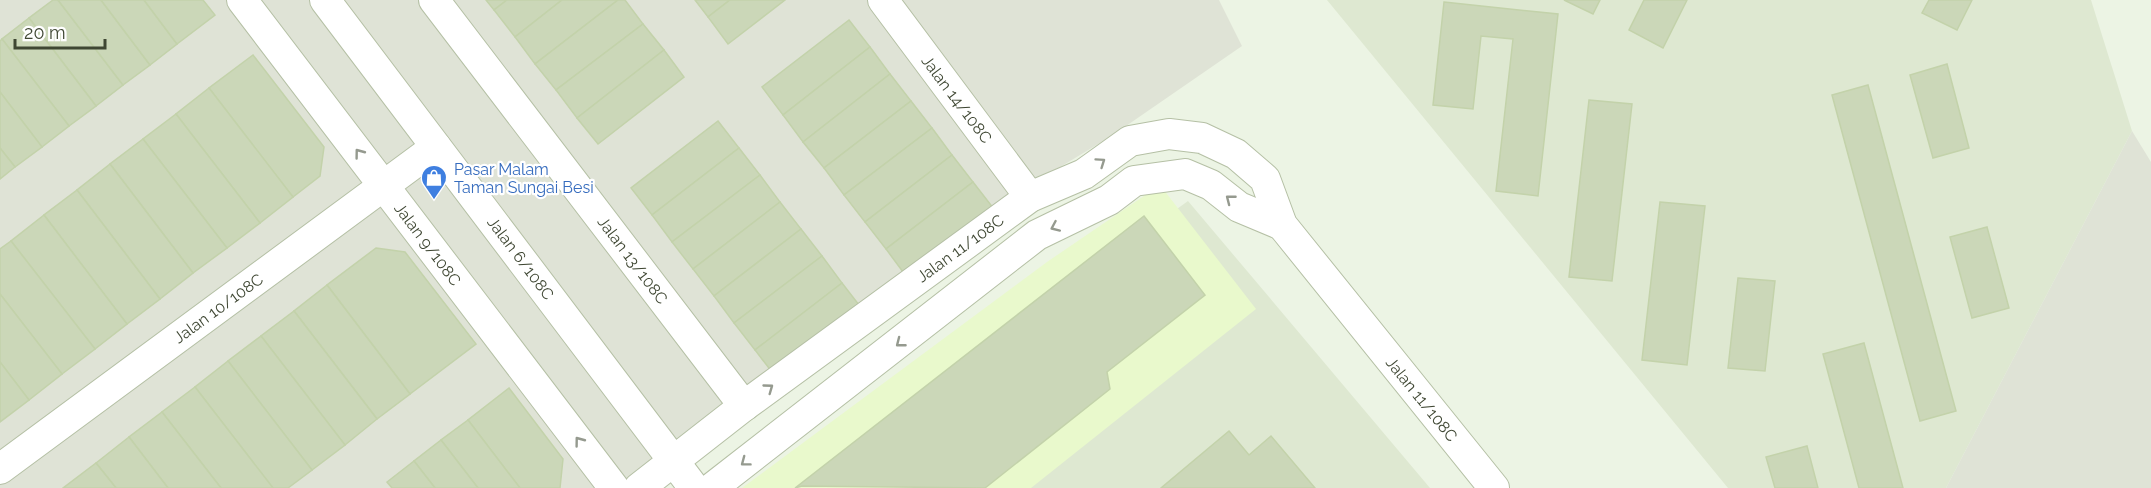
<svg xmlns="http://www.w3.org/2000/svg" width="2151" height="488" font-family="Raleway,sans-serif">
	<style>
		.residential { fill: #dee8d1 }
		.commercial { fill: #e9f9cc }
		.industrial { fill: #dfe3d6 }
		.building { fill: #cbd7b8; stroke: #c3d2aa; stroke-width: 1.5 }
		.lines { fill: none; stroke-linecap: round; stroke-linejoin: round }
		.street-casing { stroke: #b5c0a5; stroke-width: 32 }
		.street { stroke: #fff; stroke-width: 30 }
		.oneway { stroke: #959a8f }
		.labels { text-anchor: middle; stroke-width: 4.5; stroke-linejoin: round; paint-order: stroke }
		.street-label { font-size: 16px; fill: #3f4733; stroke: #fff }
		.shop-label { font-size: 16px; fill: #366cbe; stroke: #fff; text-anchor: start }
	</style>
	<rect width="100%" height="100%" fill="#ecf4e4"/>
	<g class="residential">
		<polygon points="1327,0 2091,0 2132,131 1946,488 1728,488"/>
		<polygon points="1188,201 1430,488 791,488"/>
	</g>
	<polygon class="commercial" points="1160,185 1256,309 1031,488 742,488 1047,262"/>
	<g class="industrial">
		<polygon points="0,0 1219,0 1242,46 1113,135 1009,198 645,488 0,488"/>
		<polygon points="2132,131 2151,162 2151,488 1946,488"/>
	</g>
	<g class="building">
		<polygon points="53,0 58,0 123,85 96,106 29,18"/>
		<polygon points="58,0 101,0 150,65 123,85"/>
		<polygon points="101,0 144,0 177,44 150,65"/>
		<polygon points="144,0 203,0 215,15 177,44"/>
		<polygon points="486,0 507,0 494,10"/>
		<polygon points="507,0 562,0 515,37 494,10"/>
		<polygon points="562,0 618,0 535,64 515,37"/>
		<polygon points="618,0 625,0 643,24 556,90 535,64"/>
		<polygon points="695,0 730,0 708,17"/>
		<polygon points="730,0 785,0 728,44 708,17"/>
		<polygon points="1564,0 1600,0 1593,14"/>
		<polygon points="1644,0 1687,0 1663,48 1629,30"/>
		<polygon points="1929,0 1972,0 1957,30 1922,13"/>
		<polygon points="1444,2 1558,14 1538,196 1496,191 1513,39 1481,36 1473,109 1433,105"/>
		<polygon points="29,18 96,106 69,126 2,39"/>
		<polygon points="849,20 870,47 783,115 762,87"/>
		<polygon points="643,24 664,50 577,118 556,90"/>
		<polygon points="2,39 69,126 42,147 0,92 0,41"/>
		<polygon points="870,47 890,74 803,142 783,115"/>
		<polygon points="664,50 684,77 598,144 577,118"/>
		<polygon points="253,55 324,147 320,176 293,197 209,88"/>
		<polygon points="1947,64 1969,148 1933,158 1910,75"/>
		<polygon points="890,74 911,101 824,168 803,142"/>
		<polygon points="1868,85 1956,411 1920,421 1832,95"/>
		<polygon points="209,88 293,197 260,223 176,114"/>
		<polygon points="0,92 42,147 15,167 0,148"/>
		<polygon points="1589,100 1632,104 1612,281 1569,277"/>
		<polygon points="911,101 932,128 844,195 824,168"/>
		<polygon points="176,114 260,223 227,248 143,139"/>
		<polygon points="718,121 739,148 652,215 631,188"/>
		<polygon points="932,128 952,155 865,222 844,195"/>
		<polygon points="143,139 227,248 193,273 110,164"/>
		<polygon points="0,148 15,167 0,179"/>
		<polygon points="739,148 760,175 672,242 652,215"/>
		<polygon points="952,155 973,182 886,249 865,222"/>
		<polygon points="110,164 193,273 160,299 77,190"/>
		<polygon points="760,175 780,202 693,269 672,242"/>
		<polygon points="973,182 994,209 906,276 886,249"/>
		<polygon points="77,190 160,299 127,324 44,215"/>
		<polygon points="780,202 801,229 714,296 693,269"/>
		<polygon points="1660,202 1705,206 1687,365 1642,360"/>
		<polygon points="44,215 127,324 95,349 11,241"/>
		<polygon points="1144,216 1205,295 1107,372 1110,389 985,488 802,486 795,488"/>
		<polygon points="1987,227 2009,308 1972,318 1950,237"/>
		<polygon points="801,229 822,256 734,323 714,296"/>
		<polygon points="11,241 95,349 62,374 0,294 0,249"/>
		<polygon points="376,248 405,252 476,344 410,394 327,285"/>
		<polygon points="822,256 842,283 755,350 734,323"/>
		<polygon points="1738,278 1775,281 1765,371 1728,368"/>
		<polygon points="842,283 863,310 775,376 755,350"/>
		<polygon points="327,285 410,394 377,419 294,311"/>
		<polygon points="0,294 62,374 29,400 0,362"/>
		<polygon points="294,311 377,419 345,445 261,336"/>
		<polygon points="261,336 345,445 312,470 228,361"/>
		<polygon points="1864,343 1903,488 1859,488 1823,354"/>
		<polygon points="228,361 312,470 288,488 273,488 195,387"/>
		<polygon points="0,362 29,400 0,422"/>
		<polygon points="195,387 273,488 221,488 162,412"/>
		<polygon points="509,388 563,459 560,488 520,488 468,420"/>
		<polygon points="162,412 221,488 168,488 129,437"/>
		<polygon points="468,420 520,488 478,488 441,440"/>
		<polygon points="1229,431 1249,455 1271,436 1315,488 1161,488"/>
		<polygon points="129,437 168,488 116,488 96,463"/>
		<polygon points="441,440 478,488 435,488 414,461"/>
		<polygon points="1807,446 1818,488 1775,488 1766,457"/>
		<polygon points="414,461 435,488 392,488 387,482"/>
		<polygon points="96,463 116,488 63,488"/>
	</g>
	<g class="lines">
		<defs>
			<g id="street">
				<polyline points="242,0 614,488"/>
				<polyline points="325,0 694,488"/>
				<polyline points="434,0 744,406"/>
				<polyline points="883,0 1030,197"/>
				<polyline points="0,469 436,147"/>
				<polyline points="639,488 744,406 1030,197 1084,174 1130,141 1169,134 1202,138 1236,154 1265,179 1282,225 1494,488"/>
				<polyline points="712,488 1037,235 1109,200 1134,181 1185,174 1211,185 1239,207 1282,225"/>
			</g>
		</defs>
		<use href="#street" class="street-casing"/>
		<use href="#street" class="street"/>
	</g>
	<defs><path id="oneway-chevron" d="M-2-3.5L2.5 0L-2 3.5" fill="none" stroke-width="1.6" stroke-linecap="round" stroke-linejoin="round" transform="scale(1.5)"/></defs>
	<g class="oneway">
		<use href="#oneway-chevron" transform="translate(359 153) rotate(-127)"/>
		<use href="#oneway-chevron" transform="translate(1101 162) rotate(-35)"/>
		<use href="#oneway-chevron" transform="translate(1230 199) rotate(-142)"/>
		<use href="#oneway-chevron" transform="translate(1055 227) rotate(156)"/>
		<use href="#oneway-chevron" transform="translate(900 343) rotate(142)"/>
		<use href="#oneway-chevron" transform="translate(769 388) rotate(-36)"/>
		<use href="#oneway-chevron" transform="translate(579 441) rotate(-127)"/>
		<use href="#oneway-chevron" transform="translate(745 462) rotate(143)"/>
	</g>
	<defs>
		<symbol id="shop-pin" viewBox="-11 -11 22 30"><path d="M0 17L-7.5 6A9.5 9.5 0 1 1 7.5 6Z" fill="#3f7fe0" stroke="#fff"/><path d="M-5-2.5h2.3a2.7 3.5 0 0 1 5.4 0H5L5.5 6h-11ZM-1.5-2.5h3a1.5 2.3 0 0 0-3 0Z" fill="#fff"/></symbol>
	</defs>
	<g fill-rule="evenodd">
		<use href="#shop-pin" x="419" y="163" width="30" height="40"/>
	</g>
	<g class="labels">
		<g class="street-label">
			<text transform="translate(957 99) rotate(53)" y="6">Jalan 14/108C</text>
			<text transform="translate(428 244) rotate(53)" y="6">Jalan 9/108C</text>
			<text transform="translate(960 248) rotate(-36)" y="6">Jalan 11/108C</text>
			<text transform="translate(521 258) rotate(53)" y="6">Jalan 6/108C</text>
			<text transform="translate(633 260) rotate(53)" y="6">Jalan 13/108C</text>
			<text transform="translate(218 308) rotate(-36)" y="6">Jalan 10/108C</text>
			<text transform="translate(1422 399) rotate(51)" y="6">Jalan 11/108C</text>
		</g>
		<g class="shop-label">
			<text x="454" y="175">Pasar Malam<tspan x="454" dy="18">Taman Sungai Besi</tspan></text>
		</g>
	</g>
	<path d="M15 39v9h90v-9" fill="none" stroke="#3f4733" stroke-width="3"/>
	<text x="24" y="39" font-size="18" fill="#3f4733" stroke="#ffffff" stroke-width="4.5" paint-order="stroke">20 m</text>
</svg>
